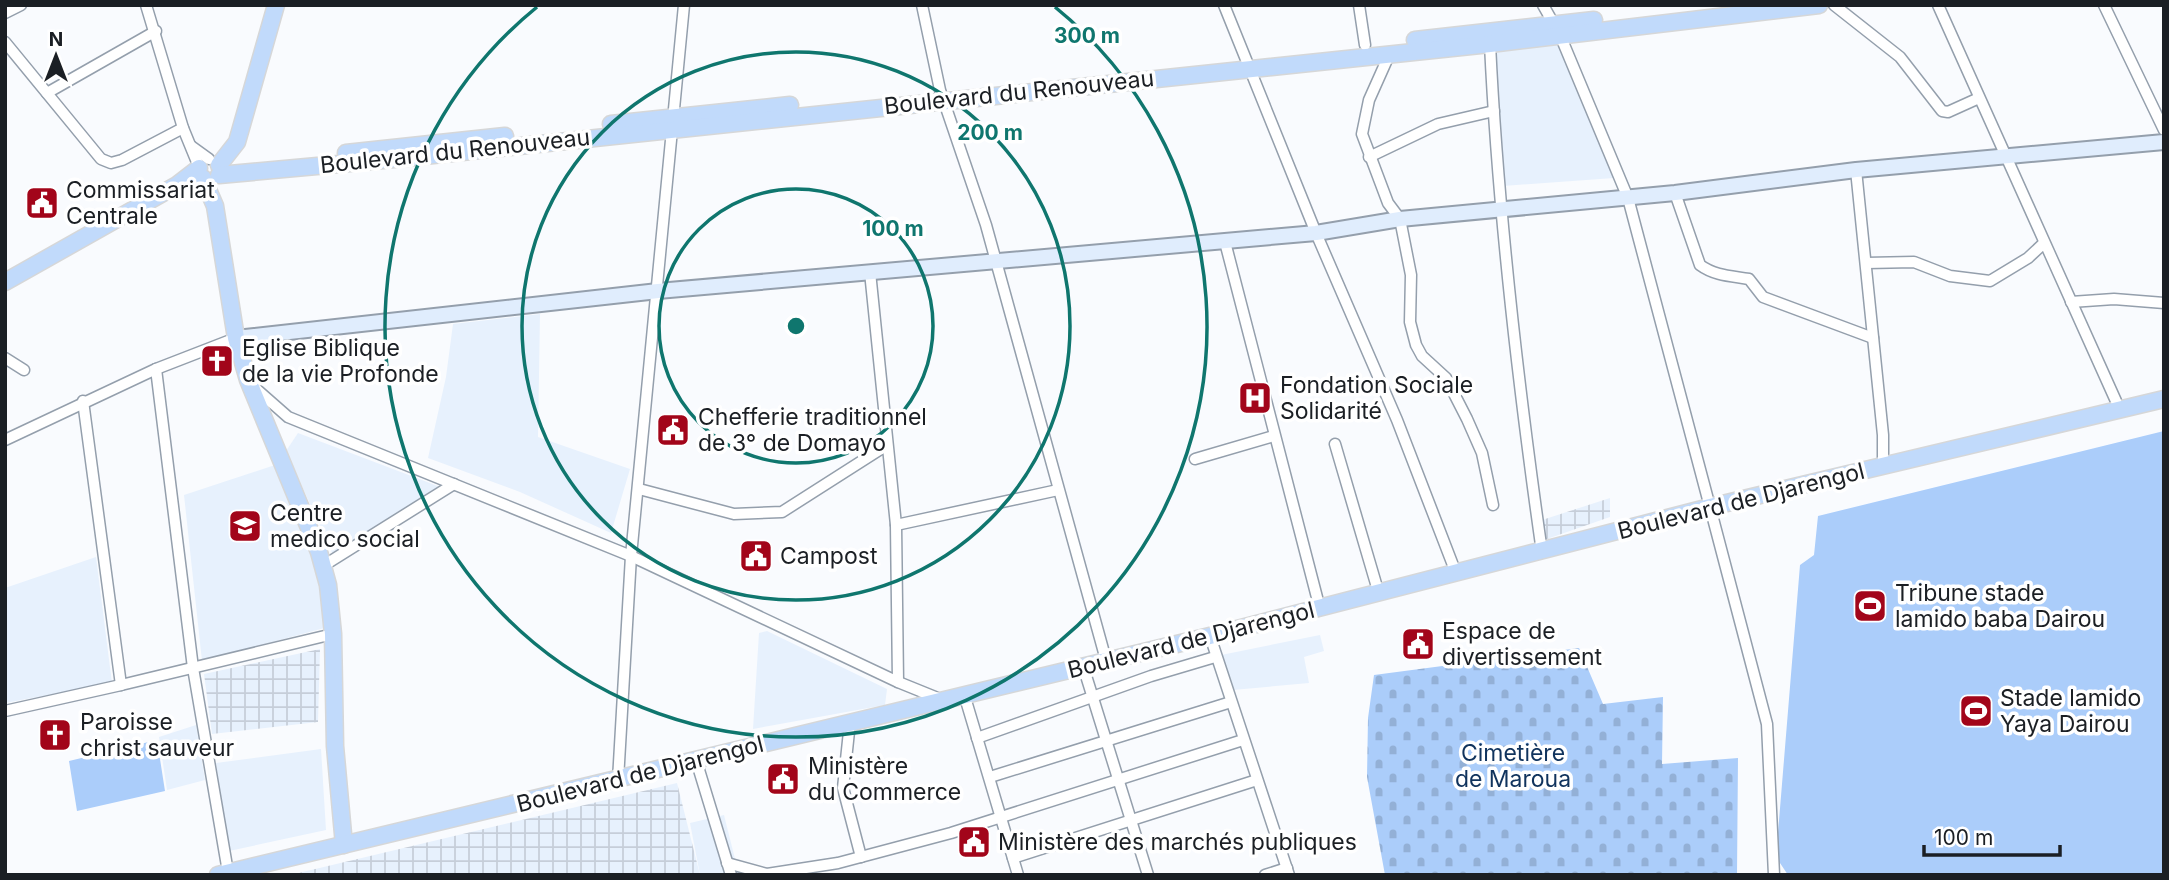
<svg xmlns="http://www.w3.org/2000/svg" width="2169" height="880" font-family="Inter,sans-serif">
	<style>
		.built { fill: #e7f1fd }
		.industrial { fill: url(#industrial-grid) }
		.cemetery { fill: url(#cemetery-stones) }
		.green { fill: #abcdfa }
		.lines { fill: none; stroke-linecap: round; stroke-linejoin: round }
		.street-casing { stroke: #949fac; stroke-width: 13 }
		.secondary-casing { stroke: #949fac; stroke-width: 18 }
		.primary-casing { stroke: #d6d7d8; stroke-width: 19 }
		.street { stroke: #fff; stroke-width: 10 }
		.secondary { stroke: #e0edfd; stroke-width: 14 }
		.primary { stroke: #c1dafb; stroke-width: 16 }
		.ring { fill: none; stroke: #0f766e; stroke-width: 3.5 }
		.labels { text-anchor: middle; stroke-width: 7; stroke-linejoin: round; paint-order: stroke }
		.street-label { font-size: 23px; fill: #1b1f24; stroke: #fff }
		.poi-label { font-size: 23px; fill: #1b1f24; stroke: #fff; text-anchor: start }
		.park-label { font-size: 23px; fill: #10335d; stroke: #fff }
		.centre { fill: #0f766e; stroke: #fff; stroke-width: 3.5 }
		.ring-label { font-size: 21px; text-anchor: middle; font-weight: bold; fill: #0f766e; stroke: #fff; stroke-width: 7; stroke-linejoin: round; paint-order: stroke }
	</style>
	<defs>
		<pattern id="industrial-grid" width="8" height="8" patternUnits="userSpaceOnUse" patternTransform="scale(1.75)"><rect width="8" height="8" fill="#e7f1fd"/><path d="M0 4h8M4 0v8" fill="none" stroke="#c6ced9"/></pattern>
		<pattern id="cemetery-stones" width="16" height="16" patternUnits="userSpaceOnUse" patternTransform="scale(1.75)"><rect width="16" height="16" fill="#abcdfa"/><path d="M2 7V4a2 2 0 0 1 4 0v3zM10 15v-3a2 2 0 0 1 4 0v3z" fill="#93b0d6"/></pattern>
	</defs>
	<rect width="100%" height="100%" fill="#f9fbfe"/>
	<g class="built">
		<polygon points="1558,42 1614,178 1503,186 1493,46"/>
		<polygon points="540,314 538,437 630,469 611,533 520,492 428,458 446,377 453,324"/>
		<polygon points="298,433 443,488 334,557 286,451"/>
		<polygon points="278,464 314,558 328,627 202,661 184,495"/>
		<polygon points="96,557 112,683 5,703 5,588"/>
		<polygon points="767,631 887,689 885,705 753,729 759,633"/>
		<polygon points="1320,635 1324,651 1304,657 1309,683 1233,690 1221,655"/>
		<polygon points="196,725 205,780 167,790 159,737"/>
		<polygon points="321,749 326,830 229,851 216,763"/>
		<polygon points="724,815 739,875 700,875 690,823"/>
	</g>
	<g class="industrial">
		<polygon points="1610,498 1610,517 1544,540 1539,521"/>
		<polygon points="320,649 318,722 212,734 204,674"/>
		<polygon points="677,783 700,875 290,875"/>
	</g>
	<polygon class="cemetery" points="1579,648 1603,704 1663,697 1662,764 1738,758 1737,875 1385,875 1367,777 1368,718 1374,675"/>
	<g class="green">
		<polygon points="2164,431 2164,875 1788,875 1776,857 1800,565 1814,555 1818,516"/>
		<polygon points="157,740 165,791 77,811 69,761"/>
	</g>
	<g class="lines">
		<defs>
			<g id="street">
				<polyline points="146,5 183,128 199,167"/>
				<polyline points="922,5 940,90 986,225 1106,660"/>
				<polyline points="1224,5 1316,233 1397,420 1456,573"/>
				<polyline points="1359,5 1365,45"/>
				<polyline points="1543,5 1560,35 1628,198 1710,507 1767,724 1774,875"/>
				<polyline points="1834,5 1900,57 1942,111 1948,112 1979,98"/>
				<polyline points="1938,5 2120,410"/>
				<polyline points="2104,5 2164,130"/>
				<polyline points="5,13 21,5"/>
				<polyline points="5,42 101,159 111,163 122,160 183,128"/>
				<path d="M1490 44C1498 214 1518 384 1542 552"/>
				<polyline points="1390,53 1369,100 1362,134 1388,203 1400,219 1411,275 1410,322 1416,345 1422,356 1446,378 1467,419 1482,453 1493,505"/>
				<polyline points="47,93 156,31"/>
				<polyline points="191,146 209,159"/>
				<polyline points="1369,157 1438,124 1494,111"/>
				<polyline points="1856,170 1883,435 1883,465"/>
				<path d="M1675 193 1700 265C1715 276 1732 276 1749 279L1763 297 1873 338"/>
				<polyline points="1225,242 1320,609"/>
				<polyline points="1866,263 1914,262 1950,276 1990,281 2028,258 2044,243"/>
				<polyline points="870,272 896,525 898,682"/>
				<polyline points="2071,302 2114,299 2164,303"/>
				<polyline points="5,358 24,370"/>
				<polyline points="156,369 193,668 228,872"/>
				<polyline points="255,388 288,417 631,556 898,682 940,699"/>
				<polyline points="83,401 121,685 333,634"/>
				<polyline points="5,440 156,369 236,338"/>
				<polyline points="1335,444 1379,594"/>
				<polyline points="1195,459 1274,436"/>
				<polyline points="639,489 734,514 782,512 887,445"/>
				<polyline points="896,525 1058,490"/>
				<polyline points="323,566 454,484"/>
				<polyline points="1210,636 1289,875"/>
				<polyline points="1083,666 1148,875"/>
				<polyline points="964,694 1018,875"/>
				<polyline points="5,711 121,685"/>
				<polyline points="850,722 843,788 861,857"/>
				<polyline points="977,738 1151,676 1215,657"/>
				<polyline points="696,760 731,875"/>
				<polyline points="990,777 1231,702"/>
				<polyline points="618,780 631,556 684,5"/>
				<polyline points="1013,858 1257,780"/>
				<polyline points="727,863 767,874 838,863 951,833 1243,740"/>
				<polyline points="1265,875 1287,868"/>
			</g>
			<polyline id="secondary" points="236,338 658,291 1316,233 1400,219 1675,193 1856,170 2164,142"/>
			<g id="primary">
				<polyline points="1415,40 1594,20"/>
				<polyline points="611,124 790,105"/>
				<polyline points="346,153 505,136"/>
				<polyline points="219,165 237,142 276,5"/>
				<polyline points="219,175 405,158 1490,44 1819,5"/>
				<polyline points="203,178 215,206 236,338 248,380 319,552 328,585 333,634 335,746 344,845"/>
				<polyline points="5,282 177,185 199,168"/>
				<polyline points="218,875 1210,636 1710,507 2164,399"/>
			</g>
		</defs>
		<use href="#street" class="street-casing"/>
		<use href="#secondary" class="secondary-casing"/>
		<use href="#primary" class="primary-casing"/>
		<use href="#street" class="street"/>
		<use href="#secondary" class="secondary"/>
		<use href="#primary" class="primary"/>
	</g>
	<g class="ring">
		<circle cx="796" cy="326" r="137"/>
		<circle cx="796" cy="326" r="274"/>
		<path d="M1055 7A411 411 0 1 1 537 7"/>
	</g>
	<defs>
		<symbol id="civic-square" viewBox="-11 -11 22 22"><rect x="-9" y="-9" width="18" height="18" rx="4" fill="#a2051a" stroke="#fff"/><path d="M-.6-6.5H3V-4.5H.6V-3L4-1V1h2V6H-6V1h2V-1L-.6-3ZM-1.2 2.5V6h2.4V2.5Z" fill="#fff"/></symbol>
		<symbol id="church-square" viewBox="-11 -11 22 22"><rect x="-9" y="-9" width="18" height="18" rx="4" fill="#a2051a" stroke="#fff"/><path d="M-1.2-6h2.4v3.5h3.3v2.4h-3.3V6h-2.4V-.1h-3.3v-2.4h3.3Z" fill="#fff"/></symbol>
		<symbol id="hospital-square" viewBox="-11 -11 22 22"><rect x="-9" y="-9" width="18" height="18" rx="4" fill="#a2051a" stroke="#fff"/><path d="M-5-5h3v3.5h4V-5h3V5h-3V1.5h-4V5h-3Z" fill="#fff"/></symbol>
		<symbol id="university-square" viewBox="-11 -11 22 22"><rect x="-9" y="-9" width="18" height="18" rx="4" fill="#a2051a" stroke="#fff"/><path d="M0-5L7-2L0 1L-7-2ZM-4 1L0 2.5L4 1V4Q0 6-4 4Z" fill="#fff"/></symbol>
		<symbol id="stadium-square" viewBox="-11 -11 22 22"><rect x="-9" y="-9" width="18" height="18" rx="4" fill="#a2051a" stroke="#fff"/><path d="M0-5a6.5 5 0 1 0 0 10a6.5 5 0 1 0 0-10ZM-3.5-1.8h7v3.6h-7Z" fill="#fff"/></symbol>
	</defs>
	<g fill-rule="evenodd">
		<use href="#civic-square" x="23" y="184" width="38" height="38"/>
		<use href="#church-square" x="198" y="342" width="38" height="38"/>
		<use href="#hospital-square" x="1236" y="379" width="38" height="38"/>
		<use href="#civic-square" x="654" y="411" width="38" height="38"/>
		<use href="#university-square" x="226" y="507" width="38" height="38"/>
		<use href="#civic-square" x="737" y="537" width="38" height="38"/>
		<use href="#stadium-square" x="1851" y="587" width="38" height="38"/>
		<use href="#civic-square" x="1399" y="625" width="38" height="38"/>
		<use href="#stadium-square" x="1957" y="692" width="38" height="38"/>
		<use href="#church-square" x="36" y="716" width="38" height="38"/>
		<use href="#civic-square" x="764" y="760" width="38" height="38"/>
		<use href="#civic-square" x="955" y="823" width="38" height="38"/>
	</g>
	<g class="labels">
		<g class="street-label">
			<text transform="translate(1019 92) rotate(-6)" y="8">Boulevard du Renouveau</text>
			<text transform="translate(455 151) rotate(-6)" y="8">Boulevard du Renouveau</text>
			<text transform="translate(1741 501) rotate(-14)" y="8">Boulevard de Djarengol</text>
			<text transform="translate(1191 640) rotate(-14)" y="8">Boulevard de Djarengol</text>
			<text transform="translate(640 774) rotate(-14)" y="8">Boulevard de Djarengol</text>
		</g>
		<g class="poi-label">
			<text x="66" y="198">Commissariat<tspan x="66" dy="26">Centrale</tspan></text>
			<text x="242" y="356">Eglise Biblique<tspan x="242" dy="26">de la vie Profonde</tspan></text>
			<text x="1280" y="393">Fondation Sociale<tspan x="1280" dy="26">Solidarité</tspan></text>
			<text x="698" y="425">Chefferie traditionnel<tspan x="698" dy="26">de 3° de Domayo</tspan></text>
			<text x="270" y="521">Centre<tspan x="270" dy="26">medico social</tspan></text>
			<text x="780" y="564">Campost</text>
			<text x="1895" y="601">Tribune stade<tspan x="1895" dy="26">lamido baba Dairou</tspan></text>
			<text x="1442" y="639">Espace de<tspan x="1442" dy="26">divertissement</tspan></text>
			<text x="2000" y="706">Stade lamido<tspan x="2000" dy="26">Yaya Dairou</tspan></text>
			<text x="80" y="730">Paroisse<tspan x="80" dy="26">christ sauveur</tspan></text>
			<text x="808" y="774">Ministère<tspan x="808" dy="26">du Commerce</tspan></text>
			<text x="998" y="850">Ministère des marchés publiques</text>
		</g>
		<g class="park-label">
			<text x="1513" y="761">Cimetière<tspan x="1513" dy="26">de Maroua</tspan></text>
		</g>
	</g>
	<circle cx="796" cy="326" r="10" class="centre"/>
	<g class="ring-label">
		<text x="1087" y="43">300 m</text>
		<text x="990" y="140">200 m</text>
		<text x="893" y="236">100 m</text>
	</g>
	<rect width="2169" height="880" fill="none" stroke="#1b1f24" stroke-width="14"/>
	<g transform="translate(56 56)" stroke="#ffffff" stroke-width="5" paint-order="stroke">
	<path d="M0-5L12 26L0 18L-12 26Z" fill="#1b1f24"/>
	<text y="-10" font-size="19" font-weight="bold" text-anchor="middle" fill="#1b1f24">N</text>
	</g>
	<path d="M1924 845v10h136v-10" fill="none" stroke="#1b1f24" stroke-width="3.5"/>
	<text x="1934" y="845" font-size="21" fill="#1b1f24" stroke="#ffffff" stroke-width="5" paint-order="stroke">100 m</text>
</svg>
